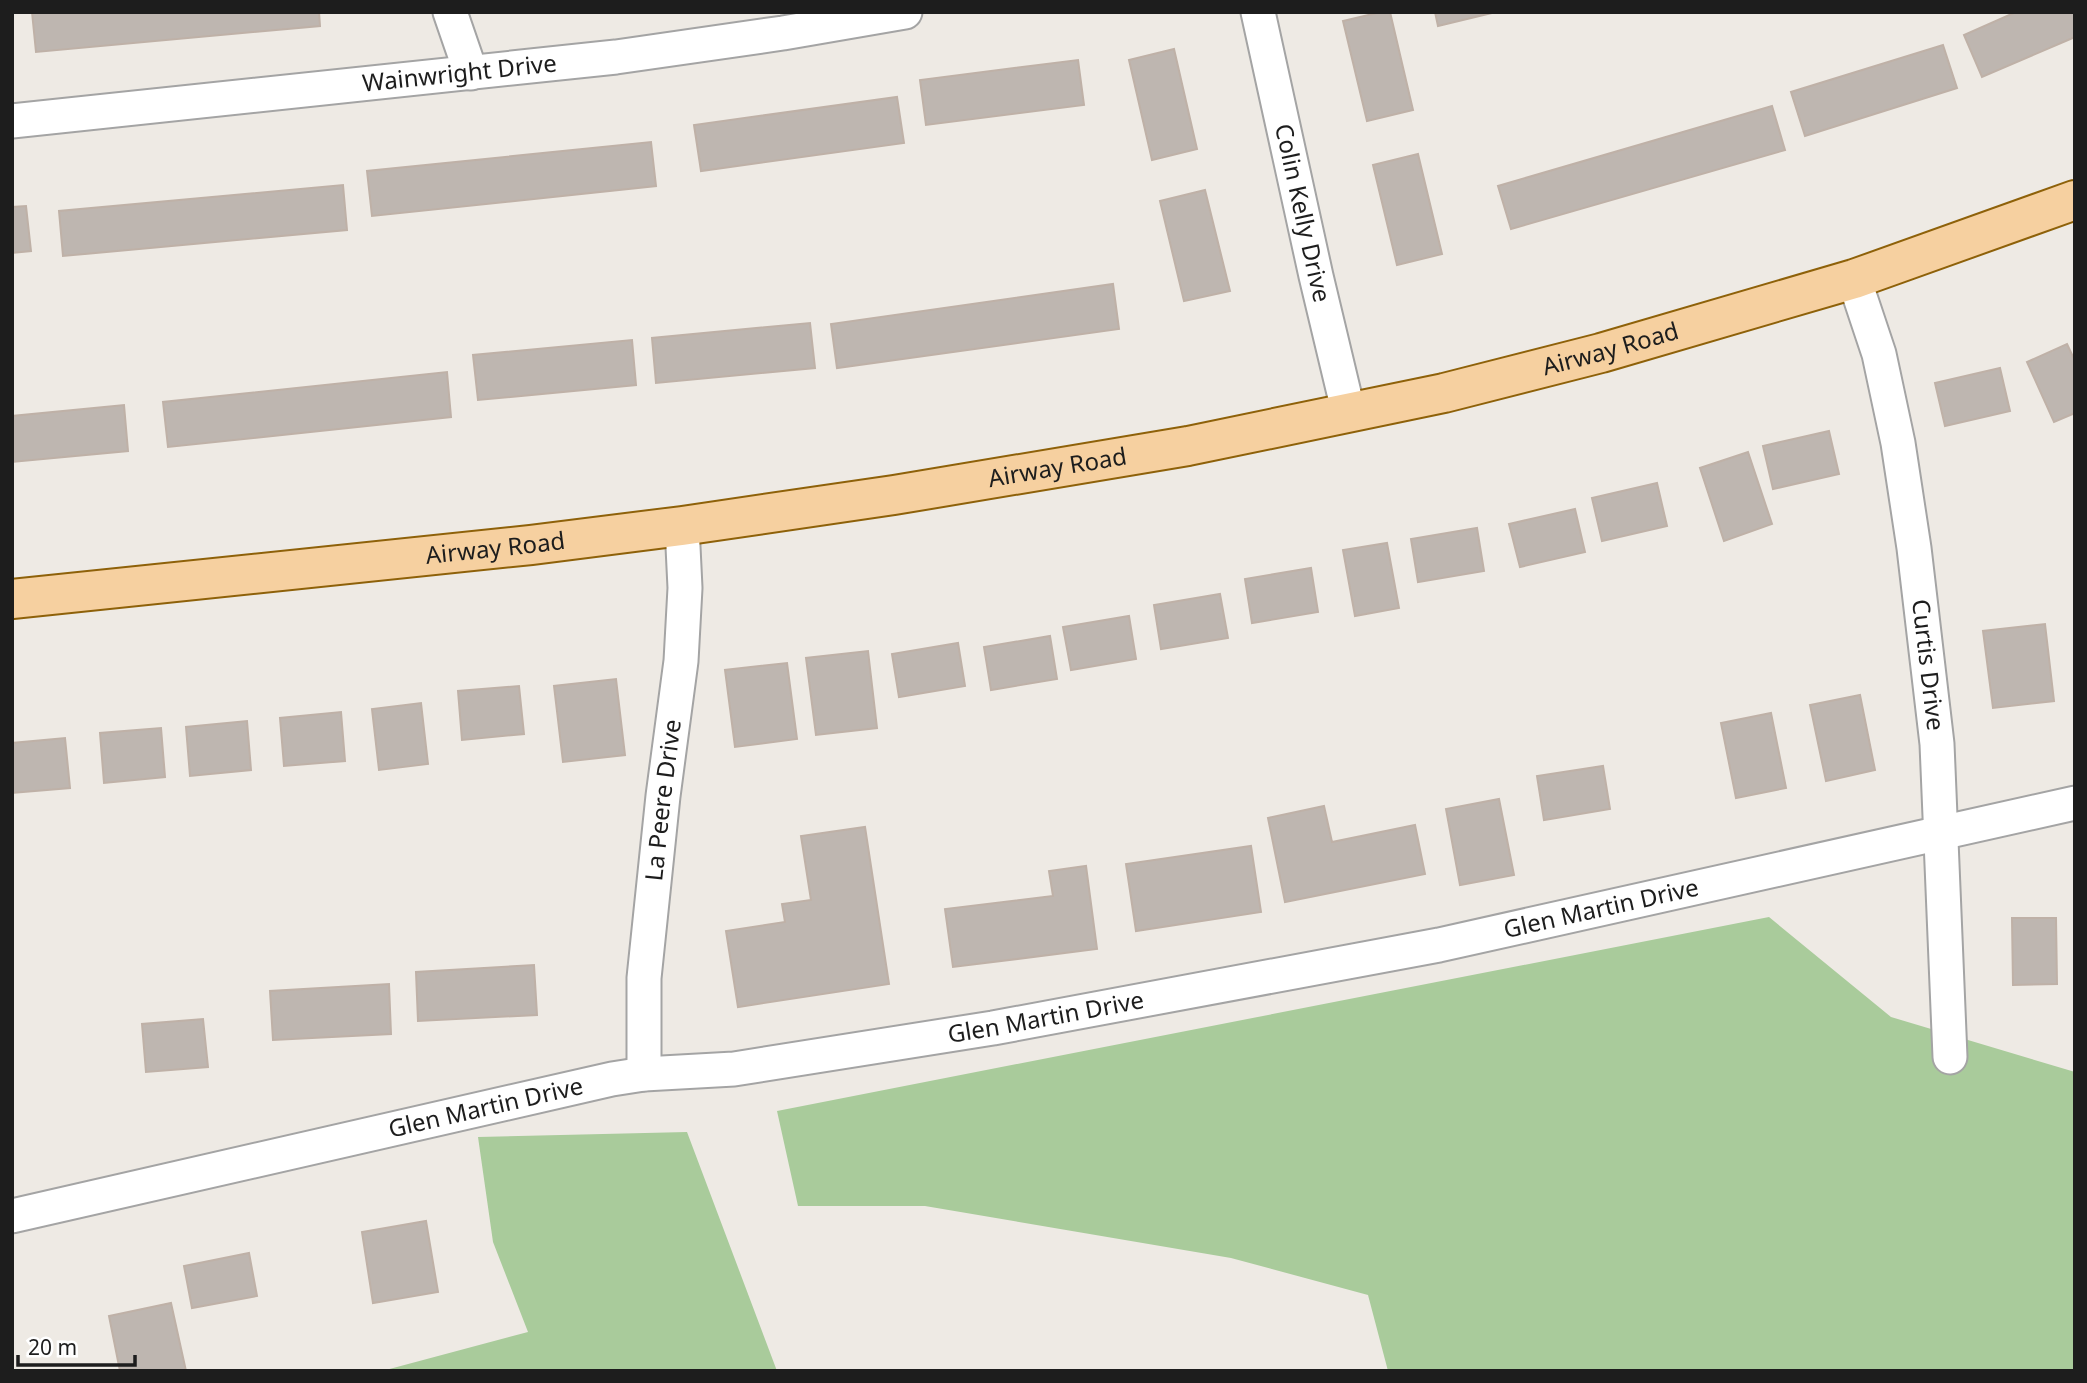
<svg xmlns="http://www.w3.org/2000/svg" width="2087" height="1383" font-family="'Noto Sans',sans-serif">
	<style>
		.forest { fill: #a9cb9b }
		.building { fill: #beb6b0; stroke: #bfb1a7; stroke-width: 2 }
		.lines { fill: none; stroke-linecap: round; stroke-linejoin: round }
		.street-casing { stroke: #a4a4a4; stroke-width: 37 }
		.primary-casing { stroke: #8e6109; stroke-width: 42 }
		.street { stroke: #fff; stroke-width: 33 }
		.primary { stroke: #f6d0a0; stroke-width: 38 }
		.labels { text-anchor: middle; stroke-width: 5; stroke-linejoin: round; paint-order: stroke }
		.street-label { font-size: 24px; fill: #1d1d1d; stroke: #fff }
	</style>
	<rect width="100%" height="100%" fill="#eeeae4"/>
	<g class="forest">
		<polygon points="1769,917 1891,1017 2075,1072 2075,1371 1388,1371 1368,1295 1231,1258 925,1206 798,1206 777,1111"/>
		<polygon points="687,1132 777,1371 382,1371 528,1332 493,1242 478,1137"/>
	</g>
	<g class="building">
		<polygon points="32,12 319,12 320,26 36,52"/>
		<polygon points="1381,12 1390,12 1413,110 1367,121 1343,21"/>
		<polygon points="1435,12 1496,12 1438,26"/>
		<polygon points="2016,12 2075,12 2075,37 1982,77 1964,35"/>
		<polygon points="1943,45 1957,88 1805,136 1791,92"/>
		<polygon points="1174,49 1197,149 1152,160 1129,60"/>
		<polygon points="1078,60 1084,105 926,125 920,80"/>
		<polygon points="897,97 904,143 701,171 694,125"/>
		<polygon points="1772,106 1785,150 1511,229 1498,186"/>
		<polygon points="651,142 656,186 372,216 367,171"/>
		<polygon points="1418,154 1442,254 1397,265 1373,165"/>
		<polygon points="343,185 347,230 63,256 59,211"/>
		<polygon points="1205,190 1230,291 1184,301 1160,201"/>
		<polygon points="26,206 31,251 12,253 12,207"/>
		<polygon points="1113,284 1119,329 837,368 831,324"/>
		<polygon points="810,323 815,368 656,383 652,338"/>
		<polygon points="632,340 636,385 478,400 473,355"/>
		<polygon points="2067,344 2075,361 2075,413 2054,422 2027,362"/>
		<polygon points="2000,368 2010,411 1945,426 1935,383"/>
		<polygon points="447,372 451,417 168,447 163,402"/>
		<polygon points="124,405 128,451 12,462 12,416"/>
		<polygon points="1829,431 1839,474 1773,489 1763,446"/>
		<polygon points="1748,452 1772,524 1724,541 1700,468"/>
		<polygon points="1657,483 1667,526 1602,541 1592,498"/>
		<polygon points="1575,509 1585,552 1520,567 1509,524"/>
		<polygon points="1477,528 1484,571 1418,582 1411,539"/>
		<polygon points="1387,543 1399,608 1355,616 1343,550"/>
		<polygon points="1311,568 1318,612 1252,623 1245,579"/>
		<polygon points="1220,594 1228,638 1161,649 1154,605"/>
		<polygon points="1129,616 1136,659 1071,670 1063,627"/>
		<polygon points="2045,624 2054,701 1993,708 1983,631"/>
		<polygon points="1050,636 1057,679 991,690 984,647"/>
		<polygon points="958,643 965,686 899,697 892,654"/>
		<polygon points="868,651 877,728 816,735 806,658"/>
		<polygon points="787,663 797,739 735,747 725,670"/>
		<polygon points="616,679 625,755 563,762 554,686"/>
		<polygon points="519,686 524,734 462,740 458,691"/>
		<polygon points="1860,695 1875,770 1826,781 1810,705"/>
		<polygon points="421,703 428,764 379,770 372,709"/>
		<polygon points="341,712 345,761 284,766 280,718"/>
		<polygon points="1771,713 1786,788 1736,798 1721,723"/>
		<polygon points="247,721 251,770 190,776 186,727"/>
		<polygon points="161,728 165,777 104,783 100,733"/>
		<polygon points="65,738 70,788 12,793 12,743"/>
		<polygon points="1603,766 1610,809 1544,820 1537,776"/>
		<polygon points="1499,799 1514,875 1460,885 1446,809"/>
		<polygon points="1324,806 1332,842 1415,825 1425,874 1285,902 1268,818"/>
		<polygon points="865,827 889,984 738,1007 726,931 785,922 782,904 811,900 801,836"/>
		<polygon points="1251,846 1261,912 1136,931 1126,864"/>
		<polygon points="1086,866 1097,949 953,967 945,909 1053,896 1049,871"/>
		<polygon points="2012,918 2056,918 2057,984 2013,985"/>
		<polygon points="534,965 537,1015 418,1021 416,972"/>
		<polygon points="389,984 391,1034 273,1040 270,991"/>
		<polygon points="203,1019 208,1067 146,1072 142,1024"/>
		<polygon points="426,1221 438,1292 373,1303 362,1232"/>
		<polygon points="249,1253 257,1296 192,1308 184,1266"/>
		<polygon points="171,1303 186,1371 120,1371 109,1316"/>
	</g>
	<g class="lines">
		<defs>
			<g id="street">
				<polyline points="450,12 471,73"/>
				<path id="s1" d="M1258 12 1316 276 1349 414"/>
				<path id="s2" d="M12 121 616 57 783 33 905 12"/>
				<path id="s3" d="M1854 279 1879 354 1898 443 1914 548 1937 744 1950 1057"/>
				<path id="s4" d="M644 1074V978L663 796 681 661 685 588 682 526"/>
				<path id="s5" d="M12 1216 612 1079 644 1074 734 1069 993 1028 1439 945 2075 803"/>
			</g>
			<g id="primary">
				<path id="s6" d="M12 599 531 545 682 526 894 495 1188 446 1444 393 1601 353 1854 279 2075 200"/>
			</g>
		</defs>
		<use href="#street" class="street-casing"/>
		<use href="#primary" class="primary-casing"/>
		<use href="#street" class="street"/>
		<use href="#primary" class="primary"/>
	</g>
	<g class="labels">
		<g class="street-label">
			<text dy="8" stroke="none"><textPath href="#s2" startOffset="450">Wainwright Drive</textPath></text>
			<text dy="8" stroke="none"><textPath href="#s1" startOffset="206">Colin Kelly Drive</textPath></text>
			<text dy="8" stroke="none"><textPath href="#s6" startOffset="1620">Airway Road</textPath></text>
			<text dy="8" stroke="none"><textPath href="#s6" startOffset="1054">Airway Road</textPath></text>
			<text dy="8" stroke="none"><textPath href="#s6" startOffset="486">Airway Road</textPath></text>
			<text dy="8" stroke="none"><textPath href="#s3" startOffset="394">Curtis Drive</textPath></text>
			<text dy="8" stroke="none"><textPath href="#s4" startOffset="275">La Peere Drive</textPath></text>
			<text dy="8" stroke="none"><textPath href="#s5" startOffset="1620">Glen Martin Drive</textPath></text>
			<text dy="8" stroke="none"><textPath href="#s5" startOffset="1054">Glen Martin Drive</textPath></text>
			<text dy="8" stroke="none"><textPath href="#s5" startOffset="486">Glen Martin Drive</textPath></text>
		</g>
	</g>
	<rect width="2087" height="1383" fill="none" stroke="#1d1d1d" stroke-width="28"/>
	<path d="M18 1355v10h117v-10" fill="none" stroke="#1d1d1d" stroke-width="3.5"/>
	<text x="28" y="1355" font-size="21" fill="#1d1d1d" stroke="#ffffff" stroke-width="5" paint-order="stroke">20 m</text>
</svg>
